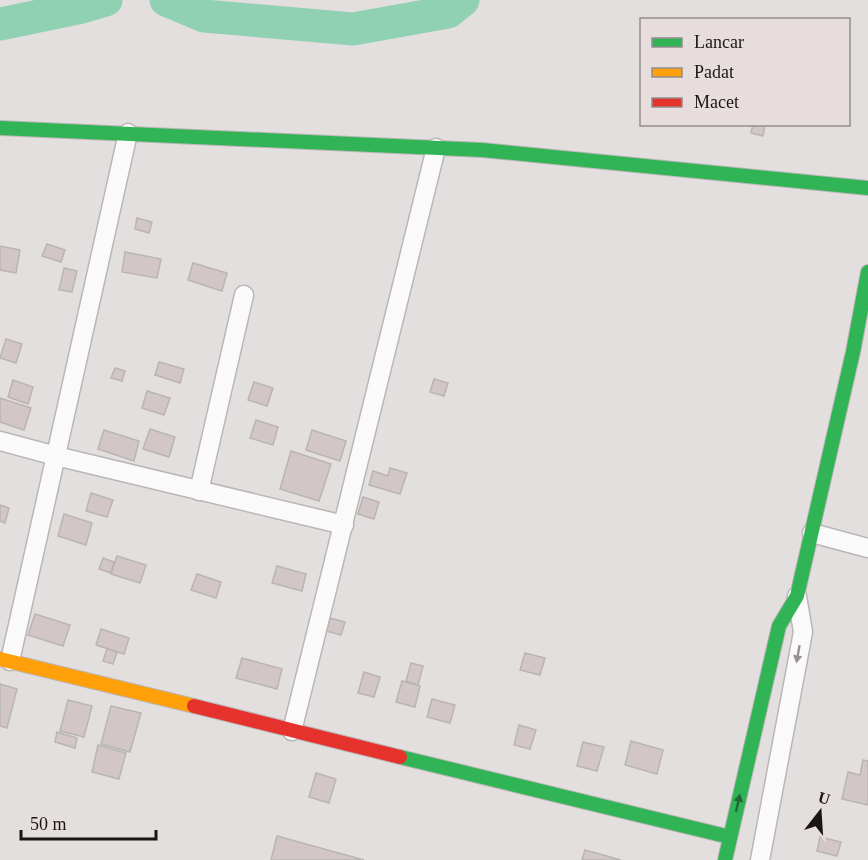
<svg xmlns="http://www.w3.org/2000/svg" width="868" height="860" font-family="Georgia,serif">
	<style>
		.lines { fill: none; stroke-linecap: round; stroke-linejoin: round }
		.river { stroke: #8fd1b2; stroke-width: 33 }
		.building { fill: #d2c6c6; stroke: #b9b5b4; stroke-width: 1.5 }
		.street-casing { stroke: #bbb6b6; stroke-width: 21 }
		.fast-casing { stroke: #bbb6b6; stroke-width: 16 }
		.slow-casing { stroke: #bbb6b6; stroke-width: 16 }
		.jam-casing { stroke: #bbb6b6; stroke-width: 16 }
		.street { stroke: #fbfafa; stroke-width: 18 }
		.fast { stroke: #30b455; stroke-width: 14 }
		.slow { stroke: #ff9f0a; stroke-width: 14 }
		.jam { stroke: #e5322d; stroke-width: 14 }
		.oneway { fill: #969393 }
		.oneway2 { fill: #256536 }
	</style>
	<rect width="100%" height="100%" fill="#e4dfdf"/>
	<g class="lines">
		<g class="river">
			<polyline points="166,0 204,16 353,29 448,12 463,0"/>
			<polyline points="0,24 82,7 106,0"/>
		</g>
	</g>
	<g class="building">
		<polygon points="753,124 765,124 763,136 751,133"/>
		<polygon points="137,218 152,222 149,233 135,229"/>
		<polygon points="47,244 65,250 61,262 42,256"/>
		<polygon points="0,246 20,250 16,273 0,270"/>
		<polygon points="125,252 161,259 157,278 122,272"/>
		<polygon points="193,263 227,273 222,291 188,280"/>
		<polygon points="64,268 77,271 72,292 59,290"/>
		<polygon points="6,339 22,344 16,363 0,358"/>
		<polygon points="159,362 184,369 180,383 155,375"/>
		<polygon points="115,368 125,371 122,381 111,378"/>
		<polygon points="434,379 448,383 444,396 430,392"/>
		<polygon points="13,380 33,387 28,404 8,397"/>
		<polygon points="254,382 273,388 267,406 248,400"/>
		<polygon points="147,391 170,398 164,415 142,408"/>
		<polygon points="0,398 31,408 24,430 0,422"/>
		<polygon points="256,420 278,427 273,445 250,438"/>
		<polygon points="150,429 175,437 169,457 143,449"/>
		<polygon points="104,430 139,441 134,461 98,449"/>
		<polygon points="312,430 346,441 340,461 306,450"/>
		<polygon points="291,451 331,464 319,501 280,489"/>
		<polygon points="390,468 407,473 400,494 369,485 373,471 388,476"/>
		<polygon points="91,493 113,500 107,517 86,511"/>
		<polygon points="363,497 379,502 374,519 358,514"/>
		<polygon points="0,505 9,508 5,523 0,521"/>
		<polygon points="64,514 92,523 86,545 58,536"/>
		<polygon points="117,556 146,565 140,583 111,574"/>
		<polygon points="103,558 114,562 111,573 99,569"/>
		<polygon points="277,566 306,574 302,591 272,583"/>
		<polygon points="197,574 221,582 216,598 191,590"/>
		<polygon points="35,614 70,625 63,646 28,635"/>
		<polygon points="330,618 345,622 341,635 326,631"/>
		<polygon points="101,629 129,638 124,654 96,645"/>
		<polygon points="107,649 117,652 113,664 103,661"/>
		<polygon points="525,653 545,658 540,675 520,670"/>
		<polygon points="242,658 282,669 277,689 236,678"/>
		<polygon points="411,663 423,666 418,685 406,681"/>
		<polygon points="364,672 380,677 374,697 358,693"/>
		<polygon points="402,681 420,686 415,707 396,702"/>
		<polygon points="0,684 17,689 7,728 0,726"/>
		<polygon points="432,699 455,705 450,723 427,717"/>
		<polygon points="68,700 92,706 84,737 60,731"/>
		<polygon points="111,706 141,713 130,752 101,744"/>
		<polygon points="519,725 536,730 530,749 514,745"/>
		<polygon points="57,732 77,738 75,748 55,742"/>
		<polygon points="631,741 663,750 657,774 625,765"/>
		<polygon points="583,742 604,747 597,771 577,766"/>
		<polygon points="98,745 126,753 119,779 92,772"/>
		<polygon points="863,760 868,761 868,805 842,799 848,772 860,775"/>
		<polygon points="316,773 336,779 329,803 309,797"/>
		<polygon points="277,836 364,860 271,860"/>
		<polygon points="820,837 841,842 837,856 817,851"/>
		<polygon points="585,850 621,860 582,860"/>
	</g>
	<g class="lines">
		<defs>
			<g id="street">
				<polyline points="0,441 56,456 344,525"/>
				<polyline points="199,491 244,295"/>
				<polyline points="812,533 868,548"/>
				<polyline points="10,661 128,133"/>
				<polyline points="292,731 436,148"/>
				<polyline points="760,860 803,632 797,596"/>
			</g>
			<g id="fast">
				<polyline points="0,128 482,150 868,188"/>
				<polyline points="400,757 730,837"/>
				<polyline points="725,860 779,626 797,596 853,352 868,272"/>
			</g>
			<polyline id="slow" points="0,659 194,706"/>
			<polyline id="jam" points="194,706 400,757"/>
		</defs>
		<use href="#street" class="street-casing"/>
		<use href="#fast" class="fast-casing"/>
		<use href="#slow" class="slow-casing"/>
		<use href="#jam" class="jam-casing"/>
		<use href="#street" class="street"/>
		<use href="#fast" class="fast"/>
		<use href="#slow" class="slow"/>
		<use href="#jam" class="jam"/>
	</g>
	<defs><path id="oneway-solid" d="M-6-.8H1V-3.2L6.5 0L1 3.2V.8H-6Z" transform="scale(1.5)"/></defs>
	<use class="oneway" href="#oneway-solid" transform="translate(798 654) rotate(100)"/>
	<use class="oneway2" href="#oneway-solid" transform="translate(738 803) rotate(-77)"/>
	<rect x="640" y="18" width="210" height="108" fill="#e7dddc" stroke="#958d8d" stroke-width="1.5"/>
	<rect x="652" y="38" width="30" height="9" fill="#30b455" stroke="#958d8d" stroke-width="1.5"/>
	<text x="694" y="48" font-size="18" fill="#1a1616">Lancar</text>
	<rect x="652" y="68" width="30" height="9" fill="#ff9f0a" stroke="#958d8d" stroke-width="1.5"/>
	<text x="694" y="78" font-size="18" fill="#1a1616">Padat</text>
	<rect x="652" y="98" width="30" height="9" fill="#e5322d" stroke="#958d8d" stroke-width="1.5"/>
	<text x="694" y="108" font-size="18" fill="#1a1616">Macet</text>
	<g transform="translate(820 812) rotate(17)" stroke="#e7dddc" stroke-width="4.5" paint-order="stroke">
	<path d="M0-4.5L10 22L0 15L-10 22Z" fill="#1a1616"/>
	<text y="-9" font-size="16" font-weight="bold" text-anchor="middle" fill="#1a1616">U</text>
	</g>
	<path d="M21 830v9h135v-9" fill="none" stroke="#1a1616" stroke-width="3"/>
	<text x="30" y="830" font-size="18" fill="#1a1616" stroke="#e7dddc" stroke-width="4.5" paint-order="stroke">50 m</text>
</svg>
